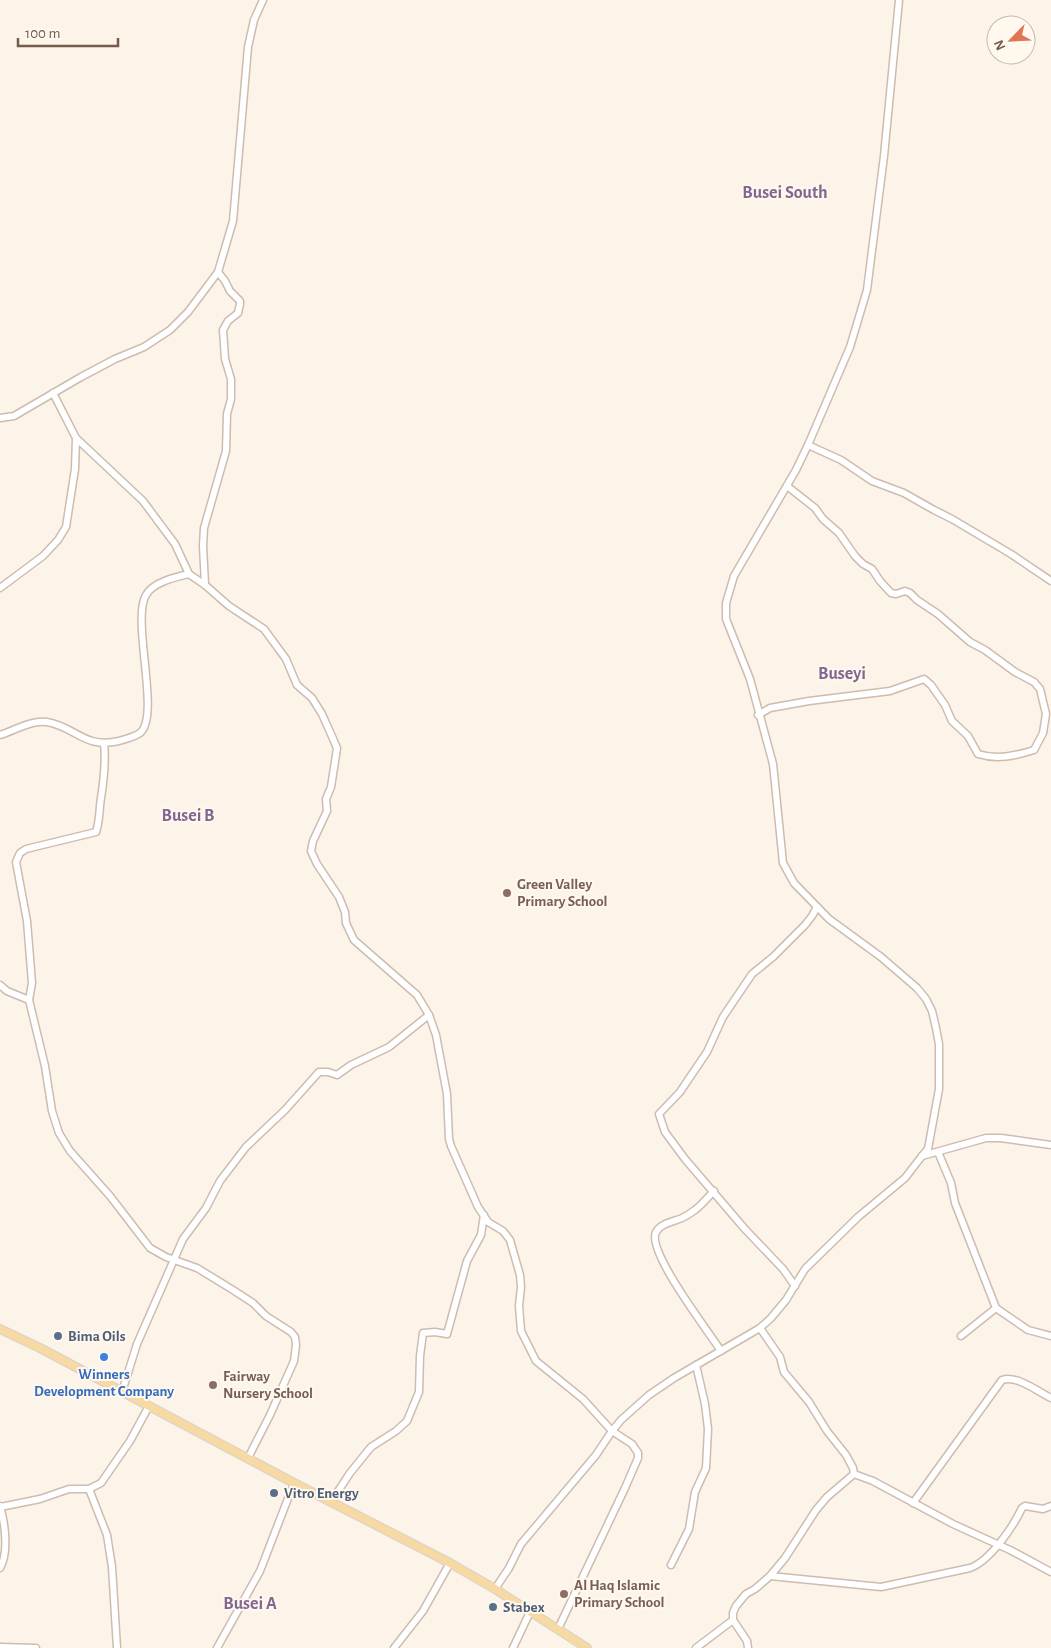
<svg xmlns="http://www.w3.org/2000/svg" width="1051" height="1648" font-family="'Alegreya Sans',sans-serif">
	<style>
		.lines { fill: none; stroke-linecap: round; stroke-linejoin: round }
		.minor-casing { stroke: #cdbcaf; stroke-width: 9 }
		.major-casing { stroke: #d8d1cd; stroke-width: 10 }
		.minor { stroke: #fff; stroke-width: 6 }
		.major { stroke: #f7d9a4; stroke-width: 8 }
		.education-dot { fill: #8d6e63; stroke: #fef8ef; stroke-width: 2 }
		.service-dot { fill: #5c6f8a; stroke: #fef8ef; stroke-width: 2 }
		.shop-dot { fill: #3f7fe0; stroke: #fef8ef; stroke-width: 2 }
		.labels { text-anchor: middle; stroke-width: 4; stroke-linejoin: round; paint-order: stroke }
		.education-label { font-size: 15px; font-weight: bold; fill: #785e54; stroke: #fef8ef; text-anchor: start }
		.service-label { font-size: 15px; font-weight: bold; fill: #4e5e75; stroke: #fef8ef; text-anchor: start }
		.shop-label { font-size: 15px; font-weight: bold; fill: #366cbe; stroke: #fef8ef }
		.quarter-label { font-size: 18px; font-weight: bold; fill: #836591; stroke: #fef8ef }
	</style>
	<rect width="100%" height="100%" fill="#fcf4e8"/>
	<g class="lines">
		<defs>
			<g id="minor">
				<polyline points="0,418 14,416 81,377 115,359 144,347 170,330 188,312 218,272 233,221 248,47 254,20 263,0"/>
				<polyline points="76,438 143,501 175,544 189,574 205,585 229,606 264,629 286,659 297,685 312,698 322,714 334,741 337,748 336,755 331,787 326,799 327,811 313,841 311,851 317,864 339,897 345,912 346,923 354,940 417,995 429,1015 436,1035 447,1094 449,1139 451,1146 478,1207 488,1222 503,1231 510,1240 520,1275 521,1287 519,1306 521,1331 536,1361 583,1399 612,1431 632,1444 638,1453 638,1458 625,1488 558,1629"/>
				<polyline points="808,445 841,460 872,481 904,493 934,510 952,519 1011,554 1051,581"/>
				<polyline points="205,585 203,546 204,528 226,451 227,414 231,399 231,379 225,359 223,330 228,321 238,313 240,304 240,301 230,291 225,281 218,272"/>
				<polyline points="0,588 43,556 58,540 66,527 75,469 76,438 53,393"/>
				<path d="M758 715 770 708 809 701 890 691 924 679 931 685 945 705 952 721 968 736 978 754C997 760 1015 756 1034 750L1043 733 1046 714 1040 689 1034 682 1015 672 985 650 970 642 938 614 917 600 910 593 905 591 896 594 891 593 880 581 872 569 863 564 855 556 839 533 823 519 815 508 787 486"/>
				<path d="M0 735C16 730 30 720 47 722 76 727 84 749 119 741 126 739 134 737 140 733 161 716 131 620 146 595 153 582 176 577 189 574"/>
				<path d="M104 743C106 762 104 779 101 798 99 810 100 820 96 832L26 849 20 853 16 862 27 921 32 983 29 1000 45 1066 52 1111 59 1133 70 1151 110 1196 150 1248 166 1257 197 1268 233 1290 253 1303 266 1316 291 1332 295 1337 296 1345 294 1361 270 1415 248 1458"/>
				<polyline points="0,985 7,991 29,1000"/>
				<polyline points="938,1152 951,1183 955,1203 996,1308 961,1336"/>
				<polyline points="922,1156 986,1138 1001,1138 1051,1145"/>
				<path d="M714 1191C708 1197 702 1205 695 1210 691 1213 686 1216 682 1218 673 1222 661 1223 656 1232 646 1251 709 1332 721 1351"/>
				<polyline points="795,1286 783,1269 744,1228 685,1159 665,1132 659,1114 680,1092 690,1077 707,1052 723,1017 752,974 773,957 805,925 812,916 817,907"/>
				<polyline points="996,1308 1028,1330 1051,1336"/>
				<polyline points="122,1392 137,1344 183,1239 206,1208 220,1181 246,1147 285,1110 319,1072 328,1072 337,1075 351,1065 389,1047 429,1015"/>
				<polyline points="854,1474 873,1481 953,1524 1010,1550 1051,1572"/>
				<polyline points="89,1489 107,1535 112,1567 117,1648"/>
				<polyline points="331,1502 350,1473 371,1447 396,1431 407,1421 419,1392 420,1356 423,1333 435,1332 447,1334 467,1261 481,1235 484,1215"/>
				<path d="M913 1503 1002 1380C1017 1375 1037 1391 1051 1398"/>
				<path d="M0 1506C5 1523 9 1553 0 1568"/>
				<polyline points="0,1507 40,1499 69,1489 89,1489 101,1483 130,1441 149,1406"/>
				<polyline points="671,1565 689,1529 695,1492 706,1468 708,1429 705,1404 696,1365"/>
				<path d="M770 1576 881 1587 970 1568C990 1561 1013 1527 1022 1508L1025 1506 1043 1509 1051 1506"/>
				<polyline points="495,1589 509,1568 521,1544 596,1455 612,1431 621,1420 649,1395 674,1378 760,1328 771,1318 786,1300 805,1269 858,1217 905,1178 922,1156 928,1149 939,1089 939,1044 936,1028 932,1011 926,999 917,988 881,957 829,919 794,883 783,863 773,764 750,679 726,619 726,603 734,576 796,470 808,445 850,347 867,290 884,156 899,0"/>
				<polyline points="733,1620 747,1641 748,1648"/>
				<polyline points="0,1647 36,1648"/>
				<polyline points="217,1648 260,1571 294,1483"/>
				<polyline points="394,1648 423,1611 450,1563"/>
				<polyline points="513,1648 530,1612"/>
				<polyline points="696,1648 733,1620 733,1613 736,1606 746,1594 755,1589 770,1576 785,1558 816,1510 827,1497 854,1474 853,1468 846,1455 827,1431 809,1402 784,1372 780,1357 760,1328"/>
			</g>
			<polyline id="major" points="0,1329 40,1348 294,1483 450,1563 495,1589 587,1648"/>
		</defs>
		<use href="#minor" class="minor-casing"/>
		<use href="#major" class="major-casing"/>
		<use href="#minor" class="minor"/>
		<use href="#major" class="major"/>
	</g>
	<g class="education-dot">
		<circle cx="507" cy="893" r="5"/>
		<circle cx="213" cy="1385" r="5"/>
		<circle cx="564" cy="1594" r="5"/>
	</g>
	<g class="service-dot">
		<circle cx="58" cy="1336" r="5"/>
		<circle cx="274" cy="1493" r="5"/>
		<circle cx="493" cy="1607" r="5"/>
	</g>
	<circle class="shop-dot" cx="104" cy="1357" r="5"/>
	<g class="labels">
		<g class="education-label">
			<text x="517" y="889">Green Valley<tspan x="517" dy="17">Primary School</tspan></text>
			<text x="223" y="1381">Fairway<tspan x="223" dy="17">Nursery School</tspan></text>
			<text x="574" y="1590">Al Haq Islamic<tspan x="574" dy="17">Primary School</tspan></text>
		</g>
		<g class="service-label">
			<text x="68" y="1341">Bima Oils</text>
			<text x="284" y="1498">Vitro Energy</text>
			<text x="503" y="1612">Stabex</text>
		</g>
		<g class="shop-label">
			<text x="104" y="1379">Winners<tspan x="104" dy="17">Development Company</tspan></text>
		</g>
		<g class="quarter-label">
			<text x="785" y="198">Busei South</text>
			<text x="842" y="679">Buseyi</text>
			<text x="188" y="821">Busei B</text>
			<text x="250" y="1609">Busei A</text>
		</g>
	</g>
	<g transform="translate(1011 40) rotate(246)"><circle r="24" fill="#fef8ef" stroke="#c7baae"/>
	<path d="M0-4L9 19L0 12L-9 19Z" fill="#e07453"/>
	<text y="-8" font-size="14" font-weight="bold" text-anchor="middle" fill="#755c4d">N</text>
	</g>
	<path d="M18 38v8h100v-8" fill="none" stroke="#755c4d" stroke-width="2.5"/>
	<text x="25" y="38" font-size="15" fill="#755c4d" stroke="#fef8ef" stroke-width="4" paint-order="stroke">100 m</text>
</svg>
